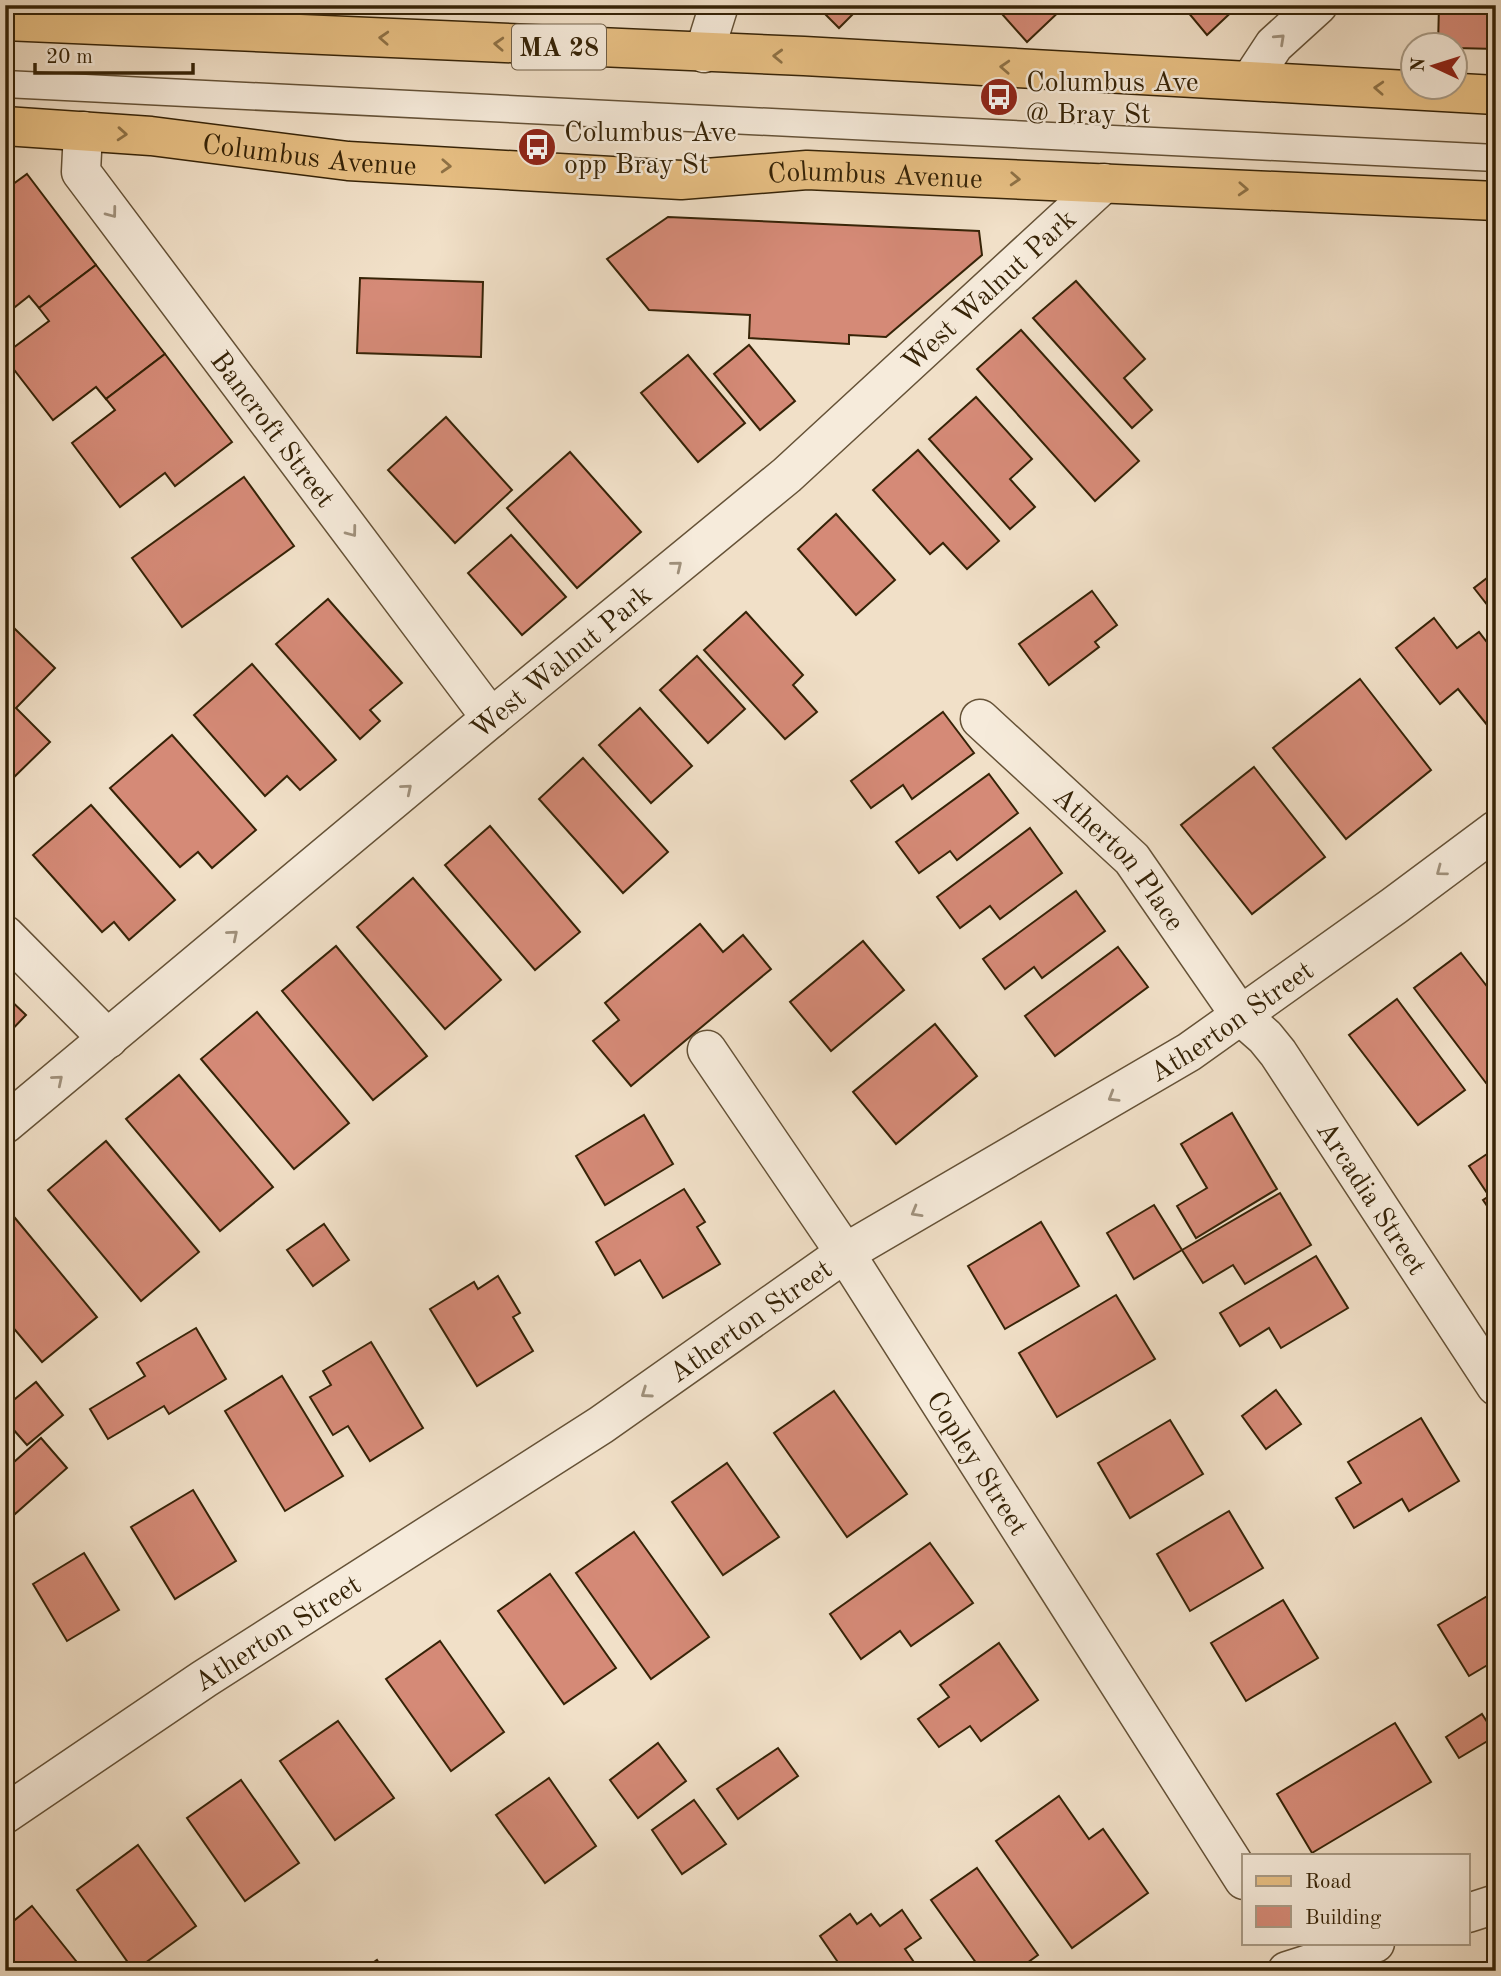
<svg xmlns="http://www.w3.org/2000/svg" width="1501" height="1976" font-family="'Old Standard TT',serif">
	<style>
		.building { fill: #d58a77; stroke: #362307; stroke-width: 2 }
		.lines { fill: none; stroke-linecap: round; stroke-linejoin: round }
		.lane-casing { stroke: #655237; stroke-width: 29 }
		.street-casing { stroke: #655237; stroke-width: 41 }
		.primary-casing { stroke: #362307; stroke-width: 41 }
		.lane { stroke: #f6ebdb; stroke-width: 26 }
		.street { stroke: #f6ebdb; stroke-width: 38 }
		.primary { stroke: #e8c084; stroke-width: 38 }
		.oneway { stroke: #8f7246 }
		.oneway2 { stroke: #a0917c }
		.labels { text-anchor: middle; stroke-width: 5; stroke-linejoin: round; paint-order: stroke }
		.shield { fill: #f6ebdb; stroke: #705f47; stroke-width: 2 }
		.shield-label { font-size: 26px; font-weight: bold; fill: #362307 }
		.poi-label { font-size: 28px; fill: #362307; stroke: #f6ebdb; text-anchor: start }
		.street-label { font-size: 28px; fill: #362307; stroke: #f6ebdb }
	</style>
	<rect width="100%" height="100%" fill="#f1e0c8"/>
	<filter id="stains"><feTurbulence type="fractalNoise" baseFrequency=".00286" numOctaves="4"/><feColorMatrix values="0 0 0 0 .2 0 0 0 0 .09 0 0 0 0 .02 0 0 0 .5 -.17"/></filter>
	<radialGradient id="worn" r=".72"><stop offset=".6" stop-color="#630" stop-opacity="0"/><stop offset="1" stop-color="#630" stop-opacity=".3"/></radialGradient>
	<g class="building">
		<polygon points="816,5 862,5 839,28"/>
		<polygon points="994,5 1066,5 1027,42"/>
		<polygon points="1182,5 1239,5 1207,35"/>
		<polygon points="1439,5 1496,5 1496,49 1456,48 1456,46 1438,46"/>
		<polygon points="27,174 96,265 39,308 29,296 5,315 5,190"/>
		<polygon points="668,217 979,231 982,255 886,337 849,335 849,344 749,338 750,315 649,310 607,259"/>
		<polygon points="96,265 165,354 106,399 96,387 53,420 5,358 5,354 49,321 39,308"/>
		<polygon points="360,278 483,282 481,357 357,353"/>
		<polygon points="1076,281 1145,359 1124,378 1152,410 1132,428 1033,318"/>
		<polygon points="1021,330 1139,461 1095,501 977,369"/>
		<polygon points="749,345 795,401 760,430 714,374"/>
		<polygon points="165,354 232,442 175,486 165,473 120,507 72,443 115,410 106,399"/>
		<polygon points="688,355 745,423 698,462 641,393"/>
		<polygon points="976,397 1032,459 1010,479 1035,507 1010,529 929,439"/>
		<polygon points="446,417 512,490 455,543 388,470"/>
		<polygon points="918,450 999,541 967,569 943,543 930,554 873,490"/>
		<polygon points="570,452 641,532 577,588 507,508"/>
		<polygon points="244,477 294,546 182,627 132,558"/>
		<polygon points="836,514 895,580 856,615 798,549"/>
		<polygon points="511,535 566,597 522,635 468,573"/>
		<polygon points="1496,571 1496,616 1474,588"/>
		<polygon points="1092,591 1117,625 1095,642 1099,647 1049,685 1019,644"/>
		<polygon points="328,599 402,683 370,710 380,721 360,739 276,644"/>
		<polygon points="746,612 803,675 793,685 817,712 785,739 704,650"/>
		<polygon points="1434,618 1457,648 1479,632 1496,654 1496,728 1492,731 1458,689 1440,704 1396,648"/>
		<polygon points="15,629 55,668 16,708 50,742 8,783 5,780 5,639"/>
		<polygon points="697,656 745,709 708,743 660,690"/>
		<polygon points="252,664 336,760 300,790 287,776 265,796 194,715"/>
		<polygon points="1360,679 1431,770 1346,839 1273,748"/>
		<polygon points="640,708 692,766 651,803 599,745"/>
		<polygon points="943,712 974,753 912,799 903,785 871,808 851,781"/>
		<polygon points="172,735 256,830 212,868 198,852 180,867 110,788"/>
		<polygon points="583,758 668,852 623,893 539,799"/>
		<polygon points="1254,767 1325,857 1252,914 1181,825"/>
		<polygon points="989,774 1018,813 957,860 950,851 919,873 896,842"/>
		<polygon points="91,805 175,900 129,940 114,922 102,932 33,855"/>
		<polygon points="490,826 580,932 535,970 445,865"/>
		<polygon points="1030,828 1062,873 1000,919 990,906 960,928 937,897"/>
		<polygon points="413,878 501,980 445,1029 357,927"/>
		<polygon points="1076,891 1105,931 1042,978 1034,967 1005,989 983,959"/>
		<polygon points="700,924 723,952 743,935 771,969 631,1086 593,1041 619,1020 605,1003"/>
		<polygon points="863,941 904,990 831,1051 790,1002"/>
		<polygon points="336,946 427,1056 373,1100 282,991"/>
		<polygon points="1118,947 1148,987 1055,1056 1025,1016"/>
		<polygon points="1461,953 1496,998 1496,1076 1486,1083 1414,988"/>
		<polygon points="5,995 26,1015 5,1037"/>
		<polygon points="1397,999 1465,1090 1418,1125 1349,1035"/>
		<polygon points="257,1012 349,1123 294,1169 201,1059"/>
		<polygon points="935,1024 977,1076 896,1144 853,1092"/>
		<polygon points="179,1075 273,1187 220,1231 126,1119"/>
		<polygon points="1232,1113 1277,1189 1196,1238 1177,1206 1207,1188 1181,1144"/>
		<polygon points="644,1115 673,1164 605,1205 576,1156"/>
		<polygon points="106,1141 199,1252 141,1301 48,1190"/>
		<polygon points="1496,1148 1496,1219 1483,1200 1489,1196 1469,1166"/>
		<polygon points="684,1189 705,1222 697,1227 720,1264 663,1298 640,1260 615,1275 596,1242"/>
		<polygon points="1280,1193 1311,1245 1245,1284 1233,1265 1203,1283 1182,1250"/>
		<polygon points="1154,1205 1182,1250 1134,1279 1107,1233"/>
		<polygon points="10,1212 97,1317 42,1362 5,1318 5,1216"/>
		<polygon points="1041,1222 1079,1286 1005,1329 968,1266"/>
		<polygon points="324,1224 349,1260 313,1286 287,1250"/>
		<polygon points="1316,1256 1348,1308 1281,1348 1269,1328 1240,1346 1220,1313"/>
		<polygon points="498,1276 520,1313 513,1317 533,1351 477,1386 430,1309 474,1282 478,1289"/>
		<polygon points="1116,1295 1155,1359 1057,1417 1019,1353"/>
		<polygon points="196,1328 226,1379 169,1414 164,1406 108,1439 90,1409 145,1376 137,1363"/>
		<polygon points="371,1342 423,1428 370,1461 348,1426 333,1435 310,1397 331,1385 323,1371"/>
		<polygon points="282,1376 343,1476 285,1511 225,1411"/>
		<polygon points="36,1382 63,1415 27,1445 5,1420 5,1407"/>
		<polygon points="1276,1390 1301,1424 1266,1449 1242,1416"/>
		<polygon points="834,1391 907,1494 847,1537 774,1433"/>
		<polygon points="1421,1418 1459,1481 1409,1511 1402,1499 1354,1528 1336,1498 1361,1483 1348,1462"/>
		<polygon points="1170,1420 1203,1474 1130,1518 1098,1463"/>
		<polygon points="41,1438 67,1468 15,1514 5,1502 5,1470"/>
		<polygon points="727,1463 779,1537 723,1575 672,1502"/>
		<polygon points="193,1490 236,1561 175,1599 131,1527"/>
		<polygon points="1229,1511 1263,1568 1190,1611 1157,1554"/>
		<polygon points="634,1532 709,1637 651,1679 576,1573"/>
		<polygon points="930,1543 973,1603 911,1646 900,1631 861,1659 830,1614"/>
		<polygon points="84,1553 119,1610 67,1641 33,1584"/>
		<polygon points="550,1574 616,1668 564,1704 498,1611"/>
		<polygon points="1496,1591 1496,1660 1469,1676 1438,1625"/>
		<polygon points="1283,1600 1318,1658 1246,1701 1211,1643"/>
		<polygon points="440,1641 504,1732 451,1771 386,1679"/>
		<polygon points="999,1643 1038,1700 981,1741 970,1726 939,1747 918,1719 949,1697 940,1685"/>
		<polygon points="1482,1714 1496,1736 1459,1758 1446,1737"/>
		<polygon points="338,1721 394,1798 335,1840 280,1761"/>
		<polygon points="1395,1723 1431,1782 1312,1853 1277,1794"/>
		<polygon points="658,1743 686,1781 638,1818 610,1780"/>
		<polygon points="778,1748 798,1776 738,1819 717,1789"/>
		<polygon points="549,1778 596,1846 545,1883 496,1815"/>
		<polygon points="241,1780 299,1863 245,1901 187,1818"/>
		<polygon points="1059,1796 1089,1839 1103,1829 1148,1893 1072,1948 996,1841"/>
		<polygon points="694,1800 726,1844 682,1874 652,1830"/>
		<polygon points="138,1845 196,1926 134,1971 77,1890"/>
		<polygon points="977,1868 1038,1955 1016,1971 982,1971 931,1900"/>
		<polygon points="32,1906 84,1971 5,1971 5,1928"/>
		<polygon points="902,1910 921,1938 905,1949 920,1971 844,1971 820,1936 850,1914 857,1924 871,1914 880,1926"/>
		<polygon points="377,1960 384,1971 361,1971"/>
	</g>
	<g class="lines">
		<defs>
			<polyline id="lane" points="5,84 1496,158"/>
			<g id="street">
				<polyline points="704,53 719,5"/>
				<polyline points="1251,80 1274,45 1318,5"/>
				<path id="s1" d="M83 131 81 172 491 718"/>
				<path id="s2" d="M980 719 1132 859 1240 1015 1265 1037 1278 1053 1496 1386"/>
				<polyline points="5,935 108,1039"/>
				<path id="s3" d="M707 1050 845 1253 1244 1880"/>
				<path id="s4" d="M5 1124 491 718 787 475 1104 183"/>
				<path id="s5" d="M5 1814 204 1679 601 1425 845 1253 1189 1052 1394 906 1496 830"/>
				<polyline points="1468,1913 1496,1904"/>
				<polyline points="1287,1971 1375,1943"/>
			</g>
			<g id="primary">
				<polyline points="5,21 804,56 1496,95"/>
				<path id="s6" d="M5 126 151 136 348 161 681 180 807 170 1496 201"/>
			</g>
		</defs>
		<use href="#lane" class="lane-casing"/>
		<use href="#street" class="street-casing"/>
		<use href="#primary" class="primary-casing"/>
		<use href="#lane" class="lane"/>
		<use href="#street" class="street"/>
		<use href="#primary" class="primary"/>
	</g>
	<defs><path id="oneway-chevron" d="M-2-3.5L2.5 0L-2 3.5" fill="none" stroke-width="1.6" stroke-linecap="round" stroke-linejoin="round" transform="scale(1.75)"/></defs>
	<g class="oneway">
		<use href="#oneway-chevron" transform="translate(384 38) rotate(-177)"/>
		<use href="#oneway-chevron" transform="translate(499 44) rotate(-177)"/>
		<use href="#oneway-chevron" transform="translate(778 56) rotate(-178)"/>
		<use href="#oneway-chevron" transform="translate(1005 67) rotate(-177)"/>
		<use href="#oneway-chevron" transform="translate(1379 88) rotate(-177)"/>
		<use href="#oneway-chevron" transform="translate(122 134) rotate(4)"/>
		<use href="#oneway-chevron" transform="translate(446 166) rotate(3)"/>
		<use href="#oneway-chevron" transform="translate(1015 179) rotate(3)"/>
		<use href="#oneway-chevron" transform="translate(1243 189) rotate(3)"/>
	</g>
	<g class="oneway2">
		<use href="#oneway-chevron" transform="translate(1280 39) rotate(-43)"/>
		<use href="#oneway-chevron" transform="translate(112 213) rotate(53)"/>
		<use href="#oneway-chevron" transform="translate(352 532) rotate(53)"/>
		<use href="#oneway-chevron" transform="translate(677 566) rotate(-39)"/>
		<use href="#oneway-chevron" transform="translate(407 789) rotate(-40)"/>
		<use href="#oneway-chevron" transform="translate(1441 871) rotate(143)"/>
		<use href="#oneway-chevron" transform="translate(233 935) rotate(-40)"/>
		<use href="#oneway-chevron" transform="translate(58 1080) rotate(-40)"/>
		<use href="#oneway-chevron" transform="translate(1113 1097) rotate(149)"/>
		<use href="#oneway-chevron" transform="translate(916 1212) rotate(150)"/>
		<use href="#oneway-chevron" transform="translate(646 1393) rotate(145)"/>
	</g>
	<defs>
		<symbol id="bus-disc" viewBox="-11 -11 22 22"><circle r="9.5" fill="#8f2418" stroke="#f6ebdb"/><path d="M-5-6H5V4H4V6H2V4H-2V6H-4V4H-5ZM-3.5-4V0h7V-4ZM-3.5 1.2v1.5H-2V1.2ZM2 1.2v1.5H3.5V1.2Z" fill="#fff"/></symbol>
	</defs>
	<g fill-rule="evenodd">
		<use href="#bus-disc" x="977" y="75" width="44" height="44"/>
		<use href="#bus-disc" x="515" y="125" width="44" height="44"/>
	</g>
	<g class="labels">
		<rect class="shield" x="512" y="24.5" width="94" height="45" rx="5"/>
		<g class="shield-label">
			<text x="559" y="56">MA 28</text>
		</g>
		<g class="poi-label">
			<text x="1026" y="91">Columbus Ave<tspan x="1026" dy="32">@ Bray St</tspan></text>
			<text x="564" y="141">Columbus Ave<tspan x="564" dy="32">opp Bray St</tspan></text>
		</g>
		<g class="street-label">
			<text dy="10" stroke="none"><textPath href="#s6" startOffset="306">Columbus Avenue</textPath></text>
			<text dy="10" stroke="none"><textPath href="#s6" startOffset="873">Columbus Avenue</textPath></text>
			<text dy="10" stroke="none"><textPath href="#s4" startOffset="1290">West Walnut Park</textPath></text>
			<text dy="10" stroke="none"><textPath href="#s1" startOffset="362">Bancroft Street</textPath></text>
			<text dy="10" stroke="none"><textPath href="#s4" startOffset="723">West Walnut Park</textPath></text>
			<text dy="10" stroke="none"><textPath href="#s2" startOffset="198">Atherton Place</textPath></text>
			<text dy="10" stroke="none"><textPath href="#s5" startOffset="1461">Atherton Street</textPath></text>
			<text dy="10" stroke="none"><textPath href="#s2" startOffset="623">Arcadia Street</textPath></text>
			<text dy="10" stroke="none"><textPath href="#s5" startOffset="894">Atherton Street</textPath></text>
			<text dy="10" stroke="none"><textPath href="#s3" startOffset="494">Copley Street</textPath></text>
			<text dy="10" stroke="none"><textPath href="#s5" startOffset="327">Atherton Street</textPath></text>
		</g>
	</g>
	<rect width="1501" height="1976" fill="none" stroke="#f1e0c8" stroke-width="28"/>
	<rect x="7" y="7" width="1487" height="1962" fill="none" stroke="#362307" stroke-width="3.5"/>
	<rect x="14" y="14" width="1473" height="1948" fill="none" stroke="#362307" stroke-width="2"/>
	<rect x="1242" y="1854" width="228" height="91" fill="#f6ebdb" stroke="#a99b86" stroke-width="2"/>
	<rect x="1256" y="1876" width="35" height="10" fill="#e8c084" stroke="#a99b86" stroke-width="2"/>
	<text x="1305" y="1888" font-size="21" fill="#362307">Road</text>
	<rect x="1256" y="1906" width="35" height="21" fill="#d58a77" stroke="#a99b86" stroke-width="2"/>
	<text x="1305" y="1924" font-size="21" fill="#362307">Building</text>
	<g transform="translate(1434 66) rotate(274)"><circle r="33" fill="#f6ebdb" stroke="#a99b86" stroke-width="2"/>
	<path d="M0-5L12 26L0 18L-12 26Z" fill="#8f2418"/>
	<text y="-10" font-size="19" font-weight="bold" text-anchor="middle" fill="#362307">N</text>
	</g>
	<path d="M35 63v10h158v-10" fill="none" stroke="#362307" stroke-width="3.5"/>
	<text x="46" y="63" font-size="21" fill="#362307" stroke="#f6ebdb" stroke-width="5" paint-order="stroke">20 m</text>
	<rect width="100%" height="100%" filter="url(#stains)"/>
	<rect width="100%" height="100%" fill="url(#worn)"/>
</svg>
